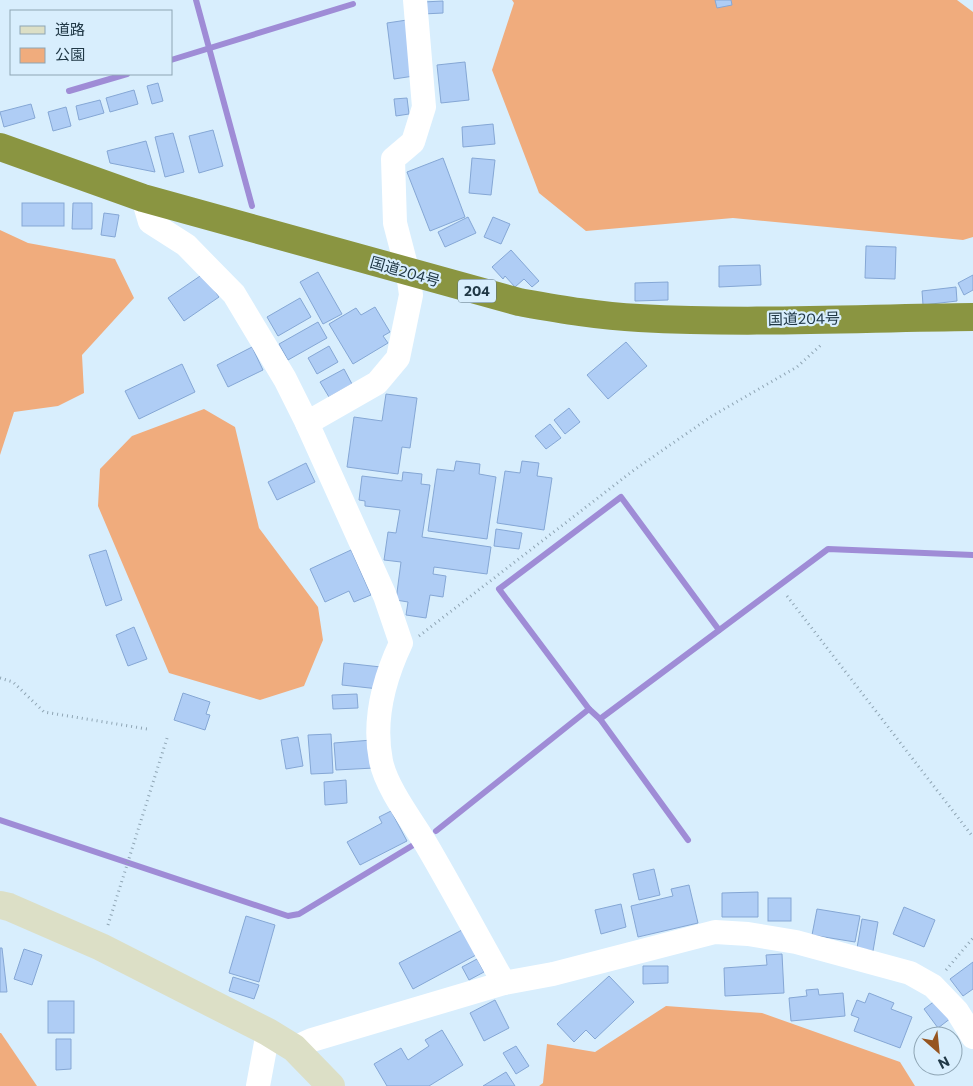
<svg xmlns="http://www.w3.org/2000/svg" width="973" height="1086" font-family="Commissioner,'Noto Sans JP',sans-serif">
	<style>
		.green { fill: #f0ac7d }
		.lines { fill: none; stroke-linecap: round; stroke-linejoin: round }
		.stream { stroke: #9f8cd6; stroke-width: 6 }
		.building { fill: #afcdf5; stroke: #85a7d5 }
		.path { stroke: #8fa5b4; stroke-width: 3; stroke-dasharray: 1 4; stroke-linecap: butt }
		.street { stroke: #fff; stroke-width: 24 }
		.secondary { stroke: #dcdfc6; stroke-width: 28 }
		.highway { stroke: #8a9541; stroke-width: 28 }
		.labels { text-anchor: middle; stroke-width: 4.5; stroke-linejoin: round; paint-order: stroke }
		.shield { fill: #d8eefd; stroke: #576f7d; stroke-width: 1 }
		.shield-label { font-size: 14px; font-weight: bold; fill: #203846 }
		.street-label { font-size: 15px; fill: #203846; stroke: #d8eefd }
	</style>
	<rect width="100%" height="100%" fill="#d8eefd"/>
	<g class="green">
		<polygon points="512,0 957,0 973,12 973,237 963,240 733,218 586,231 539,193 492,70 514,3"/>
		<polygon points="0,230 28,243 115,259 134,298 82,355 84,393 58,406 14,412 0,455"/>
		<polygon points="204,409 235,427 259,528 318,607 323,640 304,686 260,700 169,673 98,506 100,469 132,436"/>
		<polygon points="666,1006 762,1013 900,1062 915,1086 539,1086 543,1083 547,1044 595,1052"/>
		<polygon points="0,1033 1,1033 37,1086 0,1086"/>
	</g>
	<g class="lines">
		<g class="stream">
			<polyline points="196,0 252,206"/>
			<polyline points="171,60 353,4"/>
			<polyline points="69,91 127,74"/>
			<polyline points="589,709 499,589 621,497 719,630"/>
			<polyline points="600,719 828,549 973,555"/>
			<polyline points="0,820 288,916 299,914 415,844"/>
			<polyline points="436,831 589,709 600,719 688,840"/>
		</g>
	</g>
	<g class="building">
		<polygon points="715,0 731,0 732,5 717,8"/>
		<polygon points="443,1 443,13 423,14 423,2"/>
		<polygon points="407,20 414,76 394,79 387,23"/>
		<polygon points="465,62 469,100 441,103 437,65"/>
		<polygon points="158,83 163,101 152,104 147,86"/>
		<polygon points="134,90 138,104 110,112 106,98"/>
		<polygon points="407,98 409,114 396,116 394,99"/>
		<polygon points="100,100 104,113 79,120 76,106"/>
		<polygon points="31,104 35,118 4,127 0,112"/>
		<polygon points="66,107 71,126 53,131 48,112"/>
		<polygon points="493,124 495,144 463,147 462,127"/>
		<polygon points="213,130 223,166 199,173 189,136"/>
		<polygon points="173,133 184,172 165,177 155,137"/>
		<polygon points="146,141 155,172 110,163 107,151"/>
		<polygon points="443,158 465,217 430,231 407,172"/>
		<polygon points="472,158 495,160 491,195 469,193"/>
		<rect x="22" y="203" width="42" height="23"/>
		<polygon points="73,203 92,203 92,229 72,229"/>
		<polygon points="104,213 119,215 115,237 101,235"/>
		<polygon points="468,217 476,233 445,247 438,232"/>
		<polygon points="493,217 510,224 501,244 484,237"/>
		<polygon points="866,246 896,247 895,279 865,278"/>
		<polygon points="511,250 539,281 532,287 524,279 515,287 505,276 503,279 492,267"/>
		<polygon points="760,265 761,285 719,287 719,266"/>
		<polygon points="318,272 342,314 323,324 300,282"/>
		<polygon points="203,274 219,297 184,321 168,298"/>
		<polygon points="973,275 973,290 964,295 958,283"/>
		<polygon points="668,282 668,300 635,301 635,283"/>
		<polygon points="956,287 957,301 923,305 922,291"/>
		<polygon points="300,298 311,317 278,336 267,317"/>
		<polygon points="375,307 390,332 383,336 388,343 353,364 329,324 356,308 361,315"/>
		<polygon points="318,322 327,338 288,360 279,344"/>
		<polygon points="626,342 647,366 608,399 587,375"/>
		<polygon points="329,346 338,362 317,374 308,358"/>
		<polygon points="252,347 263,370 228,387 217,365"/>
		<polygon points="182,364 195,392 139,419 125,391"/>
		<polygon points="344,369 352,384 329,397 320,382"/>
		<polygon points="386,394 417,398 410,448 402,447 398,474 347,467 354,417 382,421"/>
		<polygon points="569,408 580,422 565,434 554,420"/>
		<polygon points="550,424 561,438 546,449 535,436"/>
		<polygon points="456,461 480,464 479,474 496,477 487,539 428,531 437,469 454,471"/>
		<polygon points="522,461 539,463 537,476 552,478 544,530 497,523 505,471 520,473"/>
		<polygon points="306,463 315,482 277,500 268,482"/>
		<polygon points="403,472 422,474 421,484 430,485 422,537 491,547 487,574 434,567 433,574 446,576 443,597 430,595 426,618 406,615 408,602 396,600 401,562 384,560 388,532 396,533 400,510 365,506 365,501 359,500 362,476 402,481"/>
		<polygon points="496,529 522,533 519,549 494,546"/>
		<polygon points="106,550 122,600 106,606 89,555"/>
		<polygon points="351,550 371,595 354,602 349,591 325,602 310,569"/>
		<polygon points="134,627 147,659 128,666 116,635"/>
		<polygon points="344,663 381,667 379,689 342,685"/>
		<polygon points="183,693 210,702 206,714 210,715 205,730 174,720"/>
		<polygon points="357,694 358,708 333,709 332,695"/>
		<polygon points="331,734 333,773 311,774 308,735"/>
		<polygon points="298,737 303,766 286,769 281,740"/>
		<polygon points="372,740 374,768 336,770 334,743"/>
		<polygon points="346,780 347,803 325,805 324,782"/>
		<polygon points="391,811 407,841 360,865 347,842 382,823 379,817"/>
		<polygon points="654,869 660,895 639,900 633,874"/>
		<polygon points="689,885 698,923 638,937 631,906 673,896 671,889"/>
		<polygon points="758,892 758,917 722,917 722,893"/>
		<rect x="768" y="898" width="23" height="23"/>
		<polygon points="621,904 626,927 601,934 595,910"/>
		<polygon points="904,907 935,920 924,947 893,934"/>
		<polygon points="817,909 860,916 855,942 812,935"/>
		<polygon points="246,916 275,925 259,982 229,973"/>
		<polygon points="862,919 878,922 873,951 857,948"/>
		<polygon points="462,930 476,955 413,989 399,963"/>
		<polygon points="0,948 2,948 7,992 0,992"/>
		<polygon points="24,949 42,955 32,985 14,979"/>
		<polygon points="782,954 784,993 725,996 724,968 767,965 766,955"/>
		<polygon points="477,959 484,972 469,980 462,967"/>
		<polygon points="973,962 973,989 963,996 950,979"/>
		<polygon points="643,966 668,966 668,983 643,984"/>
		<polygon points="609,976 634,1002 595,1039 586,1030 574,1042 557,1024"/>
		<polygon points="233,977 259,985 254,999 229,991"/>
		<polygon points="818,989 819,995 843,993 845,1016 791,1021 789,998 807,996 806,990"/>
		<polygon points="869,993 894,1003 891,1009 912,1017 900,1048 854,1031 859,1018 851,1015 857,1000 865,1003"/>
		<polygon points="495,1000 509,1028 484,1041 470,1013"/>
		<polygon points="936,1000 951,1018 938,1028 924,1009"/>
		<rect x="48" y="1001" width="26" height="32"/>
		<polygon points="442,1030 463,1065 429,1086 387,1086 374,1064 401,1048 408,1060 429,1046 425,1040"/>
		<polygon points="56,1039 71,1039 71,1069 56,1070"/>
		<polygon points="516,1046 529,1066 516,1074 503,1053"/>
		<polygon points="506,1072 515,1086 483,1086"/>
	</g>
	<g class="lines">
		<g class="path">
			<polyline points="787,596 973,837"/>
			<polyline points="419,636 634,470 712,416 797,367 822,344"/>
			<polyline points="0,678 13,682 44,712 147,729"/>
			<polyline points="108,925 168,735"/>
			<polyline points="946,970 973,938"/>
		</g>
		<g class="street">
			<path d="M143 198 150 222 186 245 234 294 285 379 307 423 385 596 401 643C384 679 373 721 381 761 386 787 412 821 426 844 453 890 478 937 504 983"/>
			<polyline points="307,423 377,383 398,358 411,295 408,273 395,223 393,159 413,142 424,107 415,0"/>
			<polyline points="294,1048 312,1040 504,983 553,974 715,932 748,934 796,942 910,973 933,986 957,1011 973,1037"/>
			<polyline points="258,1086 268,1032"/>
		</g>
		<polyline class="secondary" points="0,905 9,907 101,947 268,1032 294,1048 331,1086"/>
		<path class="highway" d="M0 147 143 198 519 302C559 309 598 316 639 318 750 324 862 318 973 317"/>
	</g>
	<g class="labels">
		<rect class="shield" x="458" y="279.5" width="38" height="23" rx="4"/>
		<g class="shield-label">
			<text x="477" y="296">204</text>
		</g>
		<g class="street-label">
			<text transform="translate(405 272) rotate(16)" y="5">国道204号</text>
			<text transform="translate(804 319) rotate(-1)" y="5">国道204号</text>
		</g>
	</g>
	<rect x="10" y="10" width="162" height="65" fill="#d8eefd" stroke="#8ea5b4"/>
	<rect x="20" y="26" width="25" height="8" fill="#dcdfc6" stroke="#8ea5b4"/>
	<text x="55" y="35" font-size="15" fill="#203846">道路</text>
	<rect x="20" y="48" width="25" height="15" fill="#f0ac7d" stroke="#8ea5b4"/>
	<text x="55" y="60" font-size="15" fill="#203846">公園</text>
	<g transform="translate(938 1051) rotate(153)"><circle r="24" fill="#d8eefd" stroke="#8ea5b4"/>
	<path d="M0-4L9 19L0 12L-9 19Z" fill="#965520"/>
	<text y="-8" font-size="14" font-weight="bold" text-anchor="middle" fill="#203846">N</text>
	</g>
</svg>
